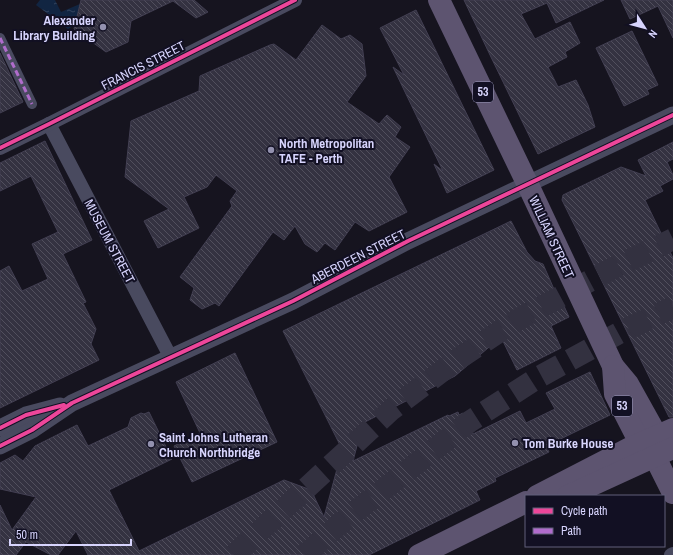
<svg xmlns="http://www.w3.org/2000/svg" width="673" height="555" font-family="'Archivo Narrow',sans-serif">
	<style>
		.water { fill: url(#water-ripples) }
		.building { fill: url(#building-back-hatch); stroke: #423f52 }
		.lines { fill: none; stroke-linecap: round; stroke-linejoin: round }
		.motorway-tunnel { stroke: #333140; stroke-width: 22; stroke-dasharray: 22 11; stroke-linecap: butt }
		.pedestrian { stroke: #494a5f; stroke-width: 10 }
		.minor { stroke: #494a5f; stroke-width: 14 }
		.tertiary { stroke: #494a5f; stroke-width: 17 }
		.primary { stroke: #5d5470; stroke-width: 22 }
		.quiet { stroke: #b06ccc; stroke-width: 3; stroke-dasharray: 6 3; stroke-linecap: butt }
		.cycleway-casing { stroke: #121023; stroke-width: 6 }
		.cycleway { stroke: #ed469a; stroke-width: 4 }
		.poi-dot { fill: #9391af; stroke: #121023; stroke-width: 1.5 }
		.labels { text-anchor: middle; stroke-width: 4; stroke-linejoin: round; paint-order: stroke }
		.shield { fill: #121023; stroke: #9c99bc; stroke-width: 1 }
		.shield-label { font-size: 12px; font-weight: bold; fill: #d7d4fd }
		.poi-label { font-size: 13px; font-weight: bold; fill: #d7d4fd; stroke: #121023; text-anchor: start }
		.street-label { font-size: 13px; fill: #d7d4fd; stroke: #121023 }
	</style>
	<defs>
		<pattern id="water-ripples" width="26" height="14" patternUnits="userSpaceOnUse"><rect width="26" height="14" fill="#112542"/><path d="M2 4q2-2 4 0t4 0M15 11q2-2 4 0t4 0" fill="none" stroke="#33445e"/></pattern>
		<pattern id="building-back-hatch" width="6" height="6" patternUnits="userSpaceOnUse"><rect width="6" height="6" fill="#343241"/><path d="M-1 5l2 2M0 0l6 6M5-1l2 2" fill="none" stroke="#514f5d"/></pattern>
	</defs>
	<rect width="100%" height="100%" fill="#16141f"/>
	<polygon class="water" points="40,0 55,0 61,12 80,4 75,25 68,29 36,5"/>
	<g class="building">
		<polygon points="81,0 194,0 208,12 196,18 173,1 131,21 128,42 106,52 74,29"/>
		<polygon points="464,0 604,0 556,23 547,3 521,14 535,39 570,22 580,43 565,52 567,57 548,67 558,87 576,80 588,105 595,127 538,154 490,55"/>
		<polygon points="621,0 673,0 673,38 658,6 630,19"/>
		<polygon points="416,10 494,170 447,193 434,164 443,171 393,67 404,75 380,28"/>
		<polygon points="322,25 341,39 350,35 362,44 366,76 347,102 379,124 387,115 401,127 395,137 410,147 389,177 407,212 369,231 355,222 335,250 325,243 317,252 305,244 295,226 284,240 273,232 219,306 215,303 202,309 190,300 194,288 180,277 232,206 230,201 237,191 216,175 207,187 184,197 199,228 158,248 144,221 169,209 125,177 131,121 199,91 200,76 270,45 274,44 296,60"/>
		<polygon points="632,31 658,85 647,90 649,94 624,106 596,48"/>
		<polygon points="0,53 23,102 0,113"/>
		<polygon points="45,141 92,240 63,254 86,302 83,303 96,329 91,344 99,360 0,408 0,271 9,266 22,291 48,279 32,244 58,232 31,176 0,191 0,163"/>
		<polygon points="673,142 673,159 667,162 673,175 673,179 660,186 663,191 645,200 673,258 673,417 669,417 562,200 563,195 621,167 646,176 638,160"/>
		<polygon points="511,221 527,252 535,261 543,264 560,303 564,306 569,317 551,326 561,348 517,370 501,337 455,376 363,423 353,461 448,415 449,416 458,412 459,415 463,413 473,434 520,411 526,423 555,409 546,393 590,372 610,415 546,446 549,452 495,478 496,481 476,491 480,500 369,555 88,555 76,531 58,555 51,555 26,542 16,555 0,555 0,505 12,530 36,497 0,489 0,463 15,455 23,461 35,446 77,425 88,446 128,427 131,418 141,413 144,414 149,412 172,459 109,490 139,551 284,480 311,490 324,517 337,469 349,463 283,331"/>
		<polygon points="235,353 277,442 192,482 174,446 200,433 176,382"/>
	</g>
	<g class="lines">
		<g class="motorway-tunnel">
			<polyline points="234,555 391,410 458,359 517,320 608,271 673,239"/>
			<polyline points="305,555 341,523 469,422 539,377 621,332 673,307"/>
		</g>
		<polyline class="pedestrian" points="0,38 32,104"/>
		<g class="minor">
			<polyline points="49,124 171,358"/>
			<polyline points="0,148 49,124 295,0"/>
			<polyline points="671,555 673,554"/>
		</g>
		<g class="tertiary">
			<polyline points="0,428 26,415 60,406"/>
			<polyline points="0,446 32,430 72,403 293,301 408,241 673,115"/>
		</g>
		<g class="primary">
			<polyline points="439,0 528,185 613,366 628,384 657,436 655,457"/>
			<polyline points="613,366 615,394 640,443 655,457 673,493"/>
			<polyline points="537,496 630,448 673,429"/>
			<polyline points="568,496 673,448"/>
			<polyline points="419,555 526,502"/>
		</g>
		<polyline class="quiet" points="0,38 32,104"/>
		<defs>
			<g id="cycleway">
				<polyline points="0,148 49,124 295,0"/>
				<polyline points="0,428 26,415 64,405"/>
				<polyline points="0,446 32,430 72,403 293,301 408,241 673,115"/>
			</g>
		</defs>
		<use href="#cycleway" class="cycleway-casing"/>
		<use href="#cycleway" class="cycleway"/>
	</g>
	<g class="poi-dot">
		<circle cx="103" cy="27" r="4"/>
		<circle cx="271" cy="150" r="4"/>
		<circle cx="515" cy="443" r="4"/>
		<circle cx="151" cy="444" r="4"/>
	</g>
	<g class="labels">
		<g class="shield">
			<rect x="473" y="82" width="20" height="20" rx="3"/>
			<rect x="612" y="396" width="20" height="20" rx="3"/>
		</g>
		<g class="shield-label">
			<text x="483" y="96">53</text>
			<text x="622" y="410">53</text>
		</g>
		<g class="poi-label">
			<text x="95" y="25" text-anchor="end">Alexander<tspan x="95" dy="15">Library Building</tspan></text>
			<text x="279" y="148">North Metropolitan<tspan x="279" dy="15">TAFE - Perth</tspan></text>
			<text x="159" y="442">Saint Johns Lutheran<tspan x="159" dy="15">Church Northbridge</tspan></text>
			<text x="523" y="448">Tom Burke House</text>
		</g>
		<g class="street-label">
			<text transform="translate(143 65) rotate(-27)" y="5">FRANCIS STREET</text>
			<text transform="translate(552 237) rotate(65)" y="5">WILLIAM STREET</text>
			<text transform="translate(110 241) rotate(62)" y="5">MUSEUM STREET</text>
			<text transform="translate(358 256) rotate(-27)" y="5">ABERDEEN STREET</text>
		</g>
	</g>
	<rect x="525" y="495" width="140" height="52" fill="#121023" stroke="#615e7a"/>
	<rect x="533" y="508" width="20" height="6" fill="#ed469a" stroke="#615e7a"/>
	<text x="561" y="515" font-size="12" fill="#d7d4fd">Cycle path</text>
	<rect x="533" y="528" width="20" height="6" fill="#b06ccc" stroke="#615e7a"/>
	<text x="561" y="535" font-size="12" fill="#d7d4fd">Path</text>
	<g transform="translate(645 28) rotate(126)" stroke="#121023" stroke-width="3" paint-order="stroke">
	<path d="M0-3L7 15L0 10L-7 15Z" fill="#d7d4fd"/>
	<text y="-6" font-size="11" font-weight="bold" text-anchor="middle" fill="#d7d4fd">N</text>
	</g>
	<path d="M10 539v6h121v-6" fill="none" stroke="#d7d4fd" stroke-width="2"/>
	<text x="16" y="539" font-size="12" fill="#d7d4fd" stroke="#121023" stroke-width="3" paint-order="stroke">50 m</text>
</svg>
